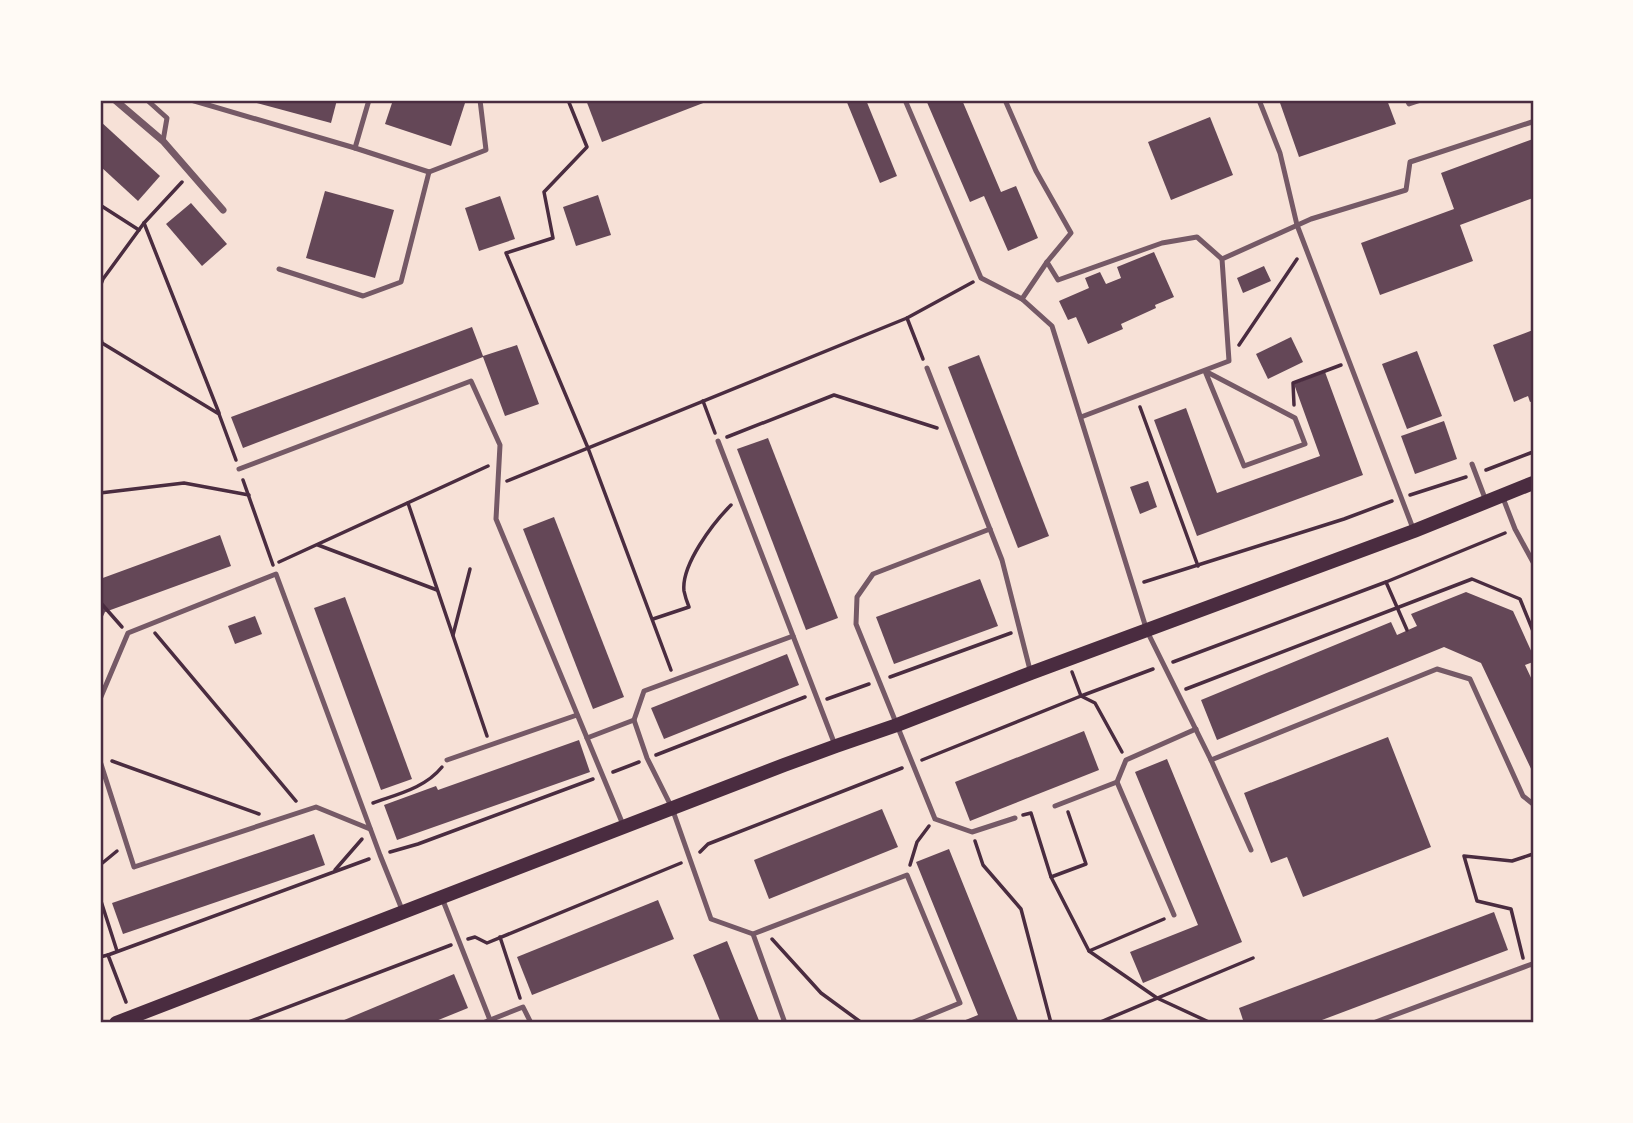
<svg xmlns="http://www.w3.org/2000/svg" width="1633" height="1123" font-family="'IBM Plex Sans',sans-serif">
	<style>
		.building { fill: #644757 }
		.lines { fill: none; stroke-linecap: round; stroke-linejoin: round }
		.path { stroke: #4a2c40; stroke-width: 3.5 }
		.service { stroke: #755966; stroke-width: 5 }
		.minor { stroke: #755966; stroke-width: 7 }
		.secondary { stroke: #4a2c40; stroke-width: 14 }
		.neatline { fill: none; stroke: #4a2c40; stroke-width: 2.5 }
	</style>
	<rect width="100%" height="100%" fill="#f7e1d7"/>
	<g class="building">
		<polygon points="246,100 337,100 331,123"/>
		<polygon points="393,100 466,100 451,146 385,124"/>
		<polygon points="586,100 711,100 602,142"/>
		<polygon points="846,100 866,100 897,176 880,183"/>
		<polygon points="926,100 962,100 1001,192 1016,186 1038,238 1008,251 984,196 970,202"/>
		<polygon points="1279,100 1387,100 1396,124 1299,157"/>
		<polygon points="1210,117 1233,175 1171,200 1148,142"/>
		<polygon points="100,121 160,176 138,201 100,166"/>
		<polygon points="1533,139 1533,198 1460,225 1473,261 1380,295 1361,243 1454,209 1441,173"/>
		<polygon points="325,191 394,210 375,278 306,258"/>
		<polygon points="598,195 611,235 576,246 563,207"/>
		<polygon points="500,196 515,239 479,251 465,208"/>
		<polygon points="191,203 227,244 202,266 166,224"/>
		<polygon points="1154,252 1174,297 1155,305 1156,308 1121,324 1123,329 1088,344 1076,317 1068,320 1059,301 1089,288 1085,278 1100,272 1106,284 1121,278 1117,267"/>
		<polygon points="1264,266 1271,281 1243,293 1237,278"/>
		<polygon points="472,327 483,356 517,345 539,404 505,416 483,357 243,448 231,417"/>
		<polygon points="1533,330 1533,401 1530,402 1528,396 1514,402 1493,345"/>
		<polygon points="1291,337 1303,362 1268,379 1256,354"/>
		<polygon points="1417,351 1442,416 1407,429 1382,364"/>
		<polygon points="979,355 1049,536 1018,548 948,367"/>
		<polygon points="1325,372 1363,475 1197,536 1154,420 1186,408 1217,493 1320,456 1294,384"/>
		<polygon points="1444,421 1457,459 1415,474 1401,436"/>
		<polygon points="768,438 838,618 806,630 737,449"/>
		<polygon points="1148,481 1157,507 1140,514 1130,487"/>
		<polygon points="554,517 624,697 593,709 523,529"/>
		<polygon points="220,535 231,566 105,612 100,623 100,597 103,595 100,585 100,579"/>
		<polygon points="980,579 998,626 894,664 876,617"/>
		<polygon points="1466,592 1513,611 1533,655 1533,662 1525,665 1533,682 1533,773 1481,663 1444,647 1217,740 1201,700 1391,622 1397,635 1417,626 1411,614"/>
		<polygon points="345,597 412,779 381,790 314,608"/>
		<polygon points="255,616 262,634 235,644 228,626"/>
		<polygon points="787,654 799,685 664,739 651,708"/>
		<polygon points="1084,731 1099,770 970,821 955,782"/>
		<polygon points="1388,737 1431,847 1303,897 1287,857 1271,863 1244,793"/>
		<polygon points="579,740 590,772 397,840 384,805 436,786 438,790"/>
		<polygon points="1167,759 1242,942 1143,983 1130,952 1198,925 1135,772"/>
		<polygon points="882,809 898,847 769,899 754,860"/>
		<polygon points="314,834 325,865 123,934 112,903"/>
		<polygon points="949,849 1019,1023 958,1023 978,1015 916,862"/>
		<polygon points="658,900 674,939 532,995 517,957"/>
		<polygon points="1494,912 1508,950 1314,1023 1244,1023 1239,1008"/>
		<polygon points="727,941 760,1023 721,1023 704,981 693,955"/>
		<polygon points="454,974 468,1008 431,1023 337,1023"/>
	</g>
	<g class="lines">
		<g class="path">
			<polyline points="568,100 587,147 544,192 553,238 506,253 588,448 671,670"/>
			<polyline points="100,205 139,230"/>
			<polyline points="144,223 219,413"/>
			<polyline points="100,287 103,279 144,223 182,182"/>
			<polyline points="907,318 923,359"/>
			<polyline points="100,334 102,343 219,414 236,460"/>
			<polyline points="1239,345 1297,259"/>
			<polyline points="703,401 715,433"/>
			<polyline points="1294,405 1293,383 1341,365"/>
			<polyline points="1140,407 1198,566"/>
			<polyline points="727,437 834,395 937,428"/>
			<polyline points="1486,470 1533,452"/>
			<polyline points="243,480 273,565"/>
			<polyline points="507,481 907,318 973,282"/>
			<polyline points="100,493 184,483 249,495"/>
			<polyline points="1410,495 1466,477"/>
			<polyline points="408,503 487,736"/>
			<polyline points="318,545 437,590"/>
			<polyline points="279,562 488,466"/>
			<polyline points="1144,582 1344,519 1392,501"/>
			<polyline points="1386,582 1407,630"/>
			<polyline points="100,602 122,627"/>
			<path d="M653 619 689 607C687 602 685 596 684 591 681 565 713 523 731 505"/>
			<polyline points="155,633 296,801"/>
			<polyline points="453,635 470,569"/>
			<polyline points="1173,662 1386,582 1505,533"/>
			<polyline points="1072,672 1081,696 1095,703 1122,752"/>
			<polyline points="890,677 1011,633"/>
			<polyline points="1186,689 1472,579 1520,599 1533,631"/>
			<polyline points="827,699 869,684"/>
			<polyline points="656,755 805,697"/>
			<polyline points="922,760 1081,696 1153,669"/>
			<polyline points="112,761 259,814"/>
			<polyline points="613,772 639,762"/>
			<path d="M373 803C398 794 425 788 442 767"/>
			<polyline points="1023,815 1031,813 1051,877 1089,951 1157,998 1211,1023"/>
			<polyline points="975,841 983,865 1021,909 1051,1023"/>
			<polyline points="390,852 418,844 593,779"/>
			<polyline points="700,852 708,844 902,768"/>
			<polyline points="100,865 117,851"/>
			<polyline points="910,865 917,842 929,826"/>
			<polyline points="335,870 362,839"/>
			<polyline points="1051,877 1086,864 1068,812"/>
			<polyline points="100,898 117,951"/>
			<polyline points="500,937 520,998"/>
			<polyline points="468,939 475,937 487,943 681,863"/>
			<polyline points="772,939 821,993 862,1023"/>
			<polyline points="1089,951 1164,919"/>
			<polyline points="100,957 108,955"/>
			<polyline points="1523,958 1511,909 1477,901 1464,856 1512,861 1533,854"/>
			<polyline points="126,1002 108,955 369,859"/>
			<polyline points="246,1023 451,945"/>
			<polyline points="1098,1023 1253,958"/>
		</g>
		<g class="service">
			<polyline points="147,100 167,118 163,141"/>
			<polyline points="191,100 355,148 429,172 486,150 480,100"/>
			<polyline points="905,100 981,278 1022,299 1052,326 1147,631 1211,760 1251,850"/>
			<polyline points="1005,100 1036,171 1071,233 1047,262 1022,299"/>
			<polyline points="1259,100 1280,153 1297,225 1414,531"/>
			<polyline points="1407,100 1409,104 1421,100"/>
			<polyline points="355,148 369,100"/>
			<polyline points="1047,262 1058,280 1162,243 1197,237 1222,259"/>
			<polyline points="279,269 363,296 401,282 429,172"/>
			<polyline points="927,368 1002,560 1030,670"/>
			<polygon points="1205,371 1295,418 1305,444 1244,466"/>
			<polyline points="1081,417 1229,361 1222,259 1311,219 1406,190 1410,162 1532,122 1533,123"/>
			<polyline points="718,441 835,745"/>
			<polyline points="1472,464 1486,501"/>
			<polyline points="239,469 471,381 500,445 496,519 624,827"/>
			<polyline points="1503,498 1515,529 1533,562"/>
			<polyline points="990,529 873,574 857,597 856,624 935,819 972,832 1015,818"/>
			<polyline points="793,636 644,691 634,720 647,758 672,808 711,919 753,934 907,875 960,1003 911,1023"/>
			<polyline points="100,699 128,633 276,574 380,855 403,912"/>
			<polyline points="587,738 634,720"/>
			<polyline points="447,760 577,715"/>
			<polyline points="1211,760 1437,669 1470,679 1523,796 1533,804"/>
			<polyline points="100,761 134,867 316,807 370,829"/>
			<polyline points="1117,782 1174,915"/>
			<polyline points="1055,806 1117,782 1126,760 1196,729"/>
			<polyline points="442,898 490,1020 483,1023"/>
			<polyline points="753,934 785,1023"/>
			<polyline points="490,1020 523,1007 531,1023"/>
			<polyline points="1373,1023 1532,964 1533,966"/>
			<polyline points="1527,1023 1533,1023"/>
		</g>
		<polyline class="minor" points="115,100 163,141 223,210"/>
		<polyline class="secondary" points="116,1023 784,765 836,746 897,725 1031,673 1414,531 1533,483"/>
	</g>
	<rect width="1633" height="1123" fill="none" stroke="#fffaf5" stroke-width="203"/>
	<rect x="102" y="102" width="1430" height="919" class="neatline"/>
</svg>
